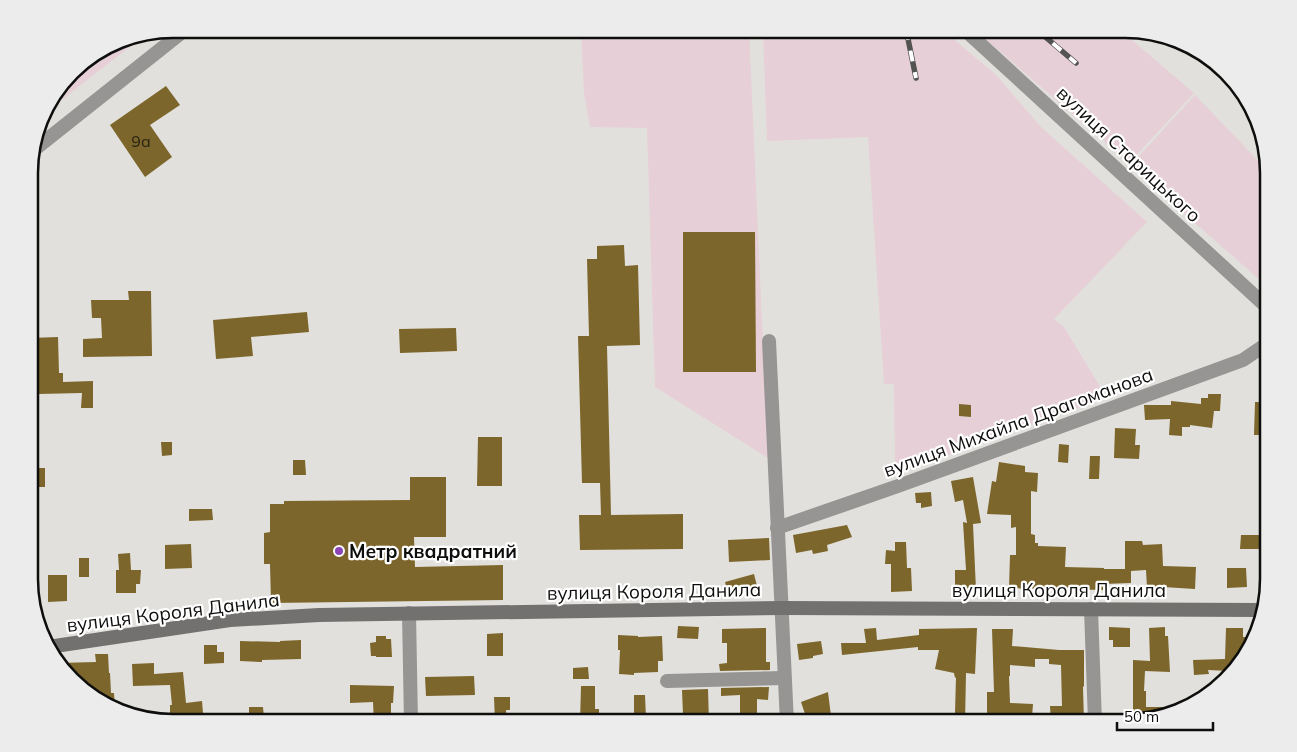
<svg xmlns="http://www.w3.org/2000/svg" width="1297" height="752" font-family="Mulish,sans-serif">
	<style>
		.industrial { fill: #e7cfd8 }
		.building { fill: #7c662b }
		.lines { fill: none; stroke-linecap: round; stroke-linejoin: round }
		.minor { stroke: #979594; stroke-width: 14 }
		.secondary { stroke: #737170; stroke-width: 14 }
		.rail-casing { stroke: #535351; stroke-width: 5.5 }
		.rail { stroke: #fff; stroke-width: 4; stroke-dasharray: 11; stroke-linecap: butt }
		.poi-dot { fill: #8b45b8; stroke: #fff; stroke-width: 2 }
		.labels { text-anchor: middle; stroke-width: 4.5; stroke-linejoin: round; paint-order: stroke }
		.number-label { font-size: 16px; fill: #2a2414 }
		.street-label { font-size: 19px; fill: #0e0e0d; stroke: #fff }
		.poi-label { font-size: 19px; font-weight: bold; fill: #0e0e0d; stroke: #fff; text-anchor: start }
		.rim { fill: none; stroke: #0e0e0d; stroke-width: 2.5 }
	</style>
	<rect width="100%" height="100%" fill="#e2e0dc"/>
	<g class="industrial">
		<polygon points="581,29 749,29 768,458 655,387 647,128 590,127 584,93"/>
		<polygon points="763,29 942,29 996,75 1041,127 1147,222 1054,319 1064,327 1107,398 895,474 894,384 884,384 868,137 767,141"/>
		<polygon points="974,29 1119,29 1194,93 1129,163"/>
		<polygon points="146,34 41,116 44,109 78,65 118,40"/>
		<polygon points="1195,95 1268,171 1268,287 1130,166"/>
	</g>
	<g class="building">
		<polygon points="166,86 180,105 150,125 172,157 145,177 110,125"/>
		<polygon points="683,232 755,232 756,372 683,372"/>
		<polygon points="624,245 625,266 638,265 640,345 607,346 611,515 683,514 683,549 580,550 579,515 601,515 600,483 582,483 578,336 589,336 587,259 597,259 597,246"/>
		<polygon points="128,291 151,291 152,356 83,357 83,339 102,338 101,318 92,318 91,300 129,300"/>
		<polygon points="307,312 309,332 251,337 253,356 216,359 213,320"/>
		<polygon points="456,328 457,351 400,353 399,329"/>
		<polygon points="58,337 59,373 63,373 63,382 93,381 93,408 81,408 82,393 39,394 38,363 30,363 30,338"/>
		<polygon points="1208,394 1221,394 1220,411 1214,411 1212,428 1190,425 1190,427 1182,427 1182,436 1169,435 1170,419 1145,420 1144,405 1171,405 1171,401 1201,404 1201,398 1208,398"/>
		<polygon points="1255,402 1266,402 1265,435 1254,435"/>
		<polygon points="959,404 971,405 971,417 959,416"/>
		<polygon points="1115,428 1136,429 1135,445 1140,445 1139,459 1114,458"/>
		<polygon points="478,437 502,437 502,486 477,486"/>
		<polygon points="161,442 172,442 172,455 162,456"/>
		<polygon points="1059,444 1069,445 1068,463 1058,462"/>
		<polygon points="1090,456 1100,456 1099,479 1089,479"/>
		<polygon points="293,460 305,460 306,475 293,475"/>
		<polygon points="999,462 1025,466 1025,472 1038,473 1037,492 1031,491 1031,534 1035,535 1035,543 1038,543 1038,546 1066,547 1065,567 1104,568 1104,569 1125,569 1125,541 1142,541 1143,545 1162,544 1163,566 1196,567 1195,589 1163,587 1163,589 1147,588 1146,570 1131,571 1131,583 1104,584 1104,590 1009,588 1010,555 1016,555 1016,527 1011,528 1011,515 987,514 992,481 996,482"/>
		<polygon points="32,468 45,468 45,487 30,487 30,477 32,477"/>
		<polygon points="410,477 446,477 446,537 414,537 415,567 503,565 503,600 271,603 270,564 264,564 264,533 270,532 270,504 284,504 284,501 410,500"/>
		<polygon points="973,477 981,523 973,524 976,590 967,591 967,588 955,588 955,570 966,570 963,522 967,523 963,500 955,502 951,481"/>
		<polygon points="931,492 932,506 921,508 921,503 916,503 915,493"/>
		<polygon points="189,509 212,509 213,520 189,521"/>
		<polygon points="847,525 852,537 827,545 828,551 813,554 812,550 796,553 793,535"/>
		<polygon points="1241,535 1268,535 1268,549 1240,549"/>
		<polygon points="769,538 770,560 729,562 728,540"/>
		<polygon points="895,542 906,542 907,568 911,568 912,591 891,592 891,564 885,564 886,550 895,551"/>
		<polygon points="191,544 192,568 165,569 165,545"/>
		<polygon points="130,553 131,570 141,570 140,584 136,584 136,593 116,593 116,570 119,570 118,554"/>
		<rect x="79" y="558" width="10" height="19"/>
		<polygon points="1227,568 1246,568 1247,587 1227,588"/>
		<polygon points="754,574 757,586 728,594 725,582"/>
		<polygon points="48,575 67,575 67,601 48,602"/>
		<polygon points="678,626 699,627 698,639 677,638"/>
		<polygon points="1109,627 1130,628 1130,647 1113,647 1113,640 1109,640"/>
		<polygon points="1165,627 1165,636 1168,636 1170,672 1145,671 1144,691 1146,691 1146,707 1176,707 1177,710 1133,723 1133,660 1150,661 1149,628"/>
		<polygon points="766,628 766,662 770,662 770,670 720,671 719,664 727,663 727,643 722,643 722,629"/>
		<polygon points="876,628 877,640 919,635 919,629 977,628 975,674 966,673 965,723 881,723 881,715 912,713 955,713 956,677 955,678 954,673 935,669 939,650 918,650 918,647 842,655 841,643 866,643 864,629"/>
		<polygon points="1226,628 1243,628 1243,637 1248,637 1247,653 1229,671 1208,670 1209,674 1194,675 1193,660 1225,659"/>
		<polygon points="992,629 1013,629 1012,646 1059,650 1084,650 1084,686 1083,687 1084,723 1051,723 1050,706 1062,706 1061,665 1049,664 1049,659 1035,659 1035,667 1010,665 1010,676 1009,676 1010,703 1033,704 1032,717 1014,717 1014,723 987,723 987,692 994,692"/>
		<polygon points="503,633 503,656 487,656 487,634"/>
		<polygon points="618,635 638,636 638,637 662,636 663,661 658,661 658,672 634,673 634,675 619,674 620,650 618,650"/>
		<polygon points="376,636 386,636 386,639 391,639 392,657 376,657 376,656 371,656 370,643 376,642"/>
		<polygon points="301,640 301,659 262,660 262,662 240,661 240,641 280,642 280,641"/>
		<polygon points="821,641 823,654 813,656 813,658 799,660 797,644"/>
		<polygon points="204,645 217,645 217,652 224,652 224,663 204,664"/>
		<polygon points="95,654 108,654 109,673 110,673 111,693 114,693 115,708 101,704 58,663 96,662"/>
		<polygon points="154,663 154,674 183,672 186,703 202,701 203,713 200,713 201,720 182,722 170,721 170,705 172,705 170,685 133,686 132,664"/>
		<polygon points="588,667 589,679 573,679 573,668"/>
		<polygon points="474,676 475,695 426,696 425,677"/>
		<polygon points="350,685 394,686 393,703 391,703 391,723 374,723 373,702 350,703"/>
		<polygon points="581,686 595,686 595,709 599,709 599,723 580,723"/>
		<polygon points="769,687 768,700 757,699 757,716 740,716 740,695 721,696 721,688"/>
		<polygon points="708,689 709,723 696,723 696,715 683,715 682,690"/>
		<polygon points="828,692 831,716 808,723 801,702"/>
		<polygon points="634,695 645,695 646,718 634,718"/>
		<polygon points="494,697 510,697 510,710 506,710 507,723 495,723"/>
		<polygon points="249,707 263,707 264,718 249,719"/>
	</g>
	<g class="lines">
		<g class="minor">
			<polyline points="964,29 1268,308"/>
			<polyline points="30,153 186,29"/>
			<polyline points="769,341 787,723"/>
			<polyline points="777,528 898,486 1243,360 1268,343"/>
			<polyline points="1091,609 1095,723"/>
			<polyline points="409,613 411,723"/>
			<polyline points="667,681 784,678"/>
		</g>
		<polyline class="secondary" points="48,647 230,620 319,615 781,608 1261,610"/>
		<defs>
			<g id="rail">
				<polyline points="906,29 916,78"/>
				<polyline points="1036,29 1076,63"/>
			</g>
		</defs>
		<use href="#rail" class="rail-casing"/>
		<use href="#rail" class="rail"/>
	</g>
	<circle class="poi-dot" cx="339" cy="551" r="5"/>
	<g class="labels">
		<g class="number-label">
			<text x="141" y="147">9а</text>
		</g>
		<g class="street-label">
			<text transform="translate(1129 154) rotate(43)" y="7">вулиця Старицького</text>
			<text transform="translate(1018 422) rotate(-20)" y="7">вулиця Михайла Драгоманова</text>
			<text x="1059" y="597">вулиця Короля Данила</text>
			<text transform="translate(654 591) rotate(-1)" y="7">вулиця Короля Данила</text>
			<text transform="translate(173 612) rotate(-7)" y="7">вулиця Короля Данила</text>
		</g>
		<g class="poi-label">
			<text x="349" y="558">Метр квадратний</text>
		</g>
	</g>
	<path d="M0 0H1297V752H0ZM173 38H1125A135 135 0 0 1 1260 173V579A135 135 0 0 1 1125 714H173A135 135 0 0 1 38 579V173A135 135 0 0 1 173 38Z" fill="#ececec" fill-rule="evenodd"/>
	<path class="rim" d="M173 38H1125A135 135 0 0 1 1260 173V579A135 135 0 0 1 1125 714H173A135 135 0 0 1 38 579V173A135 135 0 0 1 173 38Z"/>
	<path d="M1117 722v8h96v-8" fill="none" stroke="#0e0e0d" stroke-width="2.5"/>
	<text x="1124" y="722" font-size="15" fill="#0e0e0d" stroke="#ffffff" stroke-width="4" paint-order="stroke">50 m</text>
</svg>
